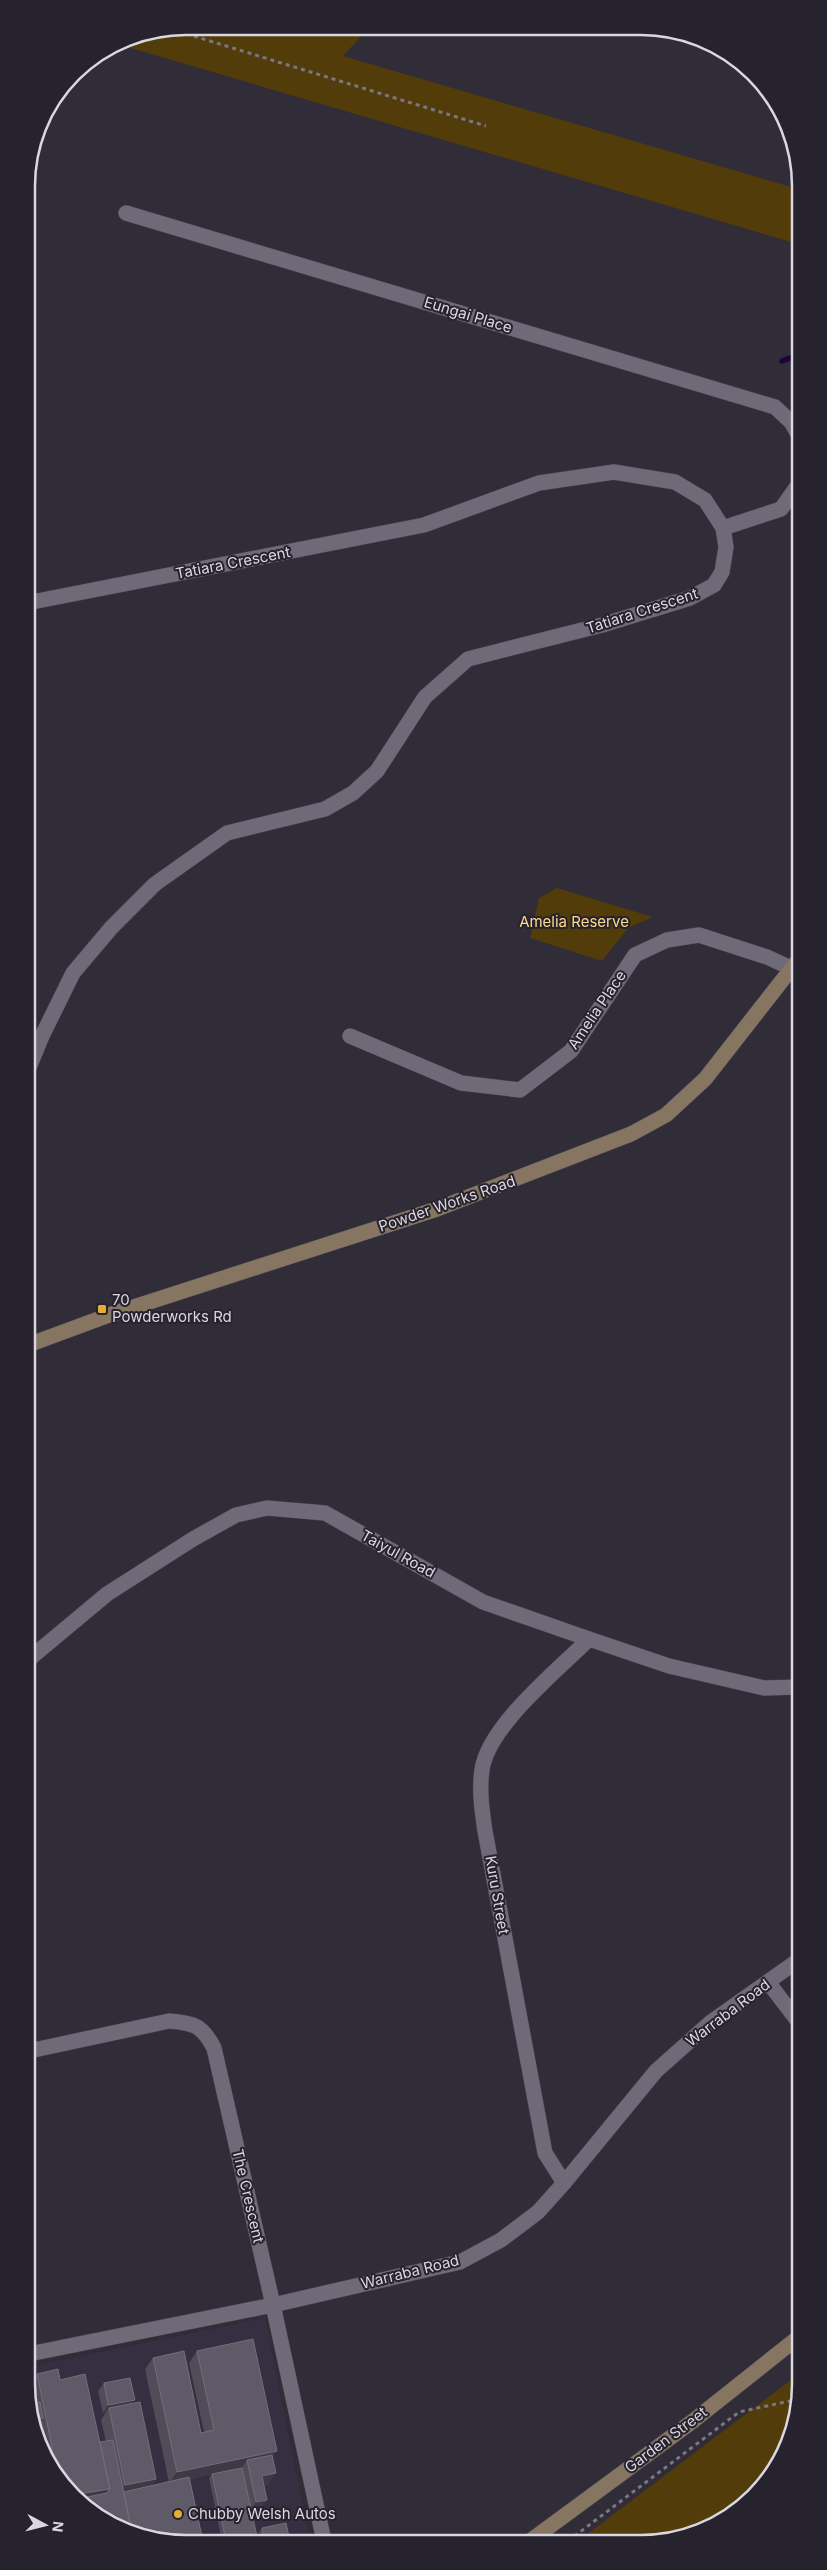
<svg xmlns="http://www.w3.org/2000/svg" width="827" height="2570" font-family="Inter,sans-serif">
	<style>
		.built { fill: #362f42 }
		.green { fill: #513c0a }
		.lines { fill: none; stroke-linecap: round; stroke-linejoin: round }
		.stream { stroke: #1e0338; stroke-width: 5.5 }
		.street-casing { stroke: #4a4752; stroke-width: 16 }
		.secondary-casing { stroke: #4a4752; stroke-width: 16 }
		.path { stroke: #7b7782; stroke-width: 3; stroke-dasharray: 4 4; stroke-linecap: butt }
		.street { stroke: #6f6a78; stroke-width: 15 }
		.secondary { stroke: #857561; stroke-width: 15 }
		.wall { fill: #504c58 }
		.shaded-wall { fill: #3d3945 }
		.building { fill: #5f5a67; stroke: #726e7a }
		.poi-dot { fill: #e2ae34; stroke: #26222e; stroke-width: 2 }
		.labels { text-anchor: middle; stroke-width: 4; stroke-linejoin: round; paint-order: stroke }
		.street-label { font-size: 15px; fill: #dad7e0; stroke: #26222e }
		.park-label { font-size: 15px; fill: #fdd990; stroke: #26222e }
		.poi-label { font-size: 15px; fill: #dad7e0; stroke: #26222e; text-anchor: start }
		.rim { fill: none; stroke: #dad7e0; stroke-width: 2.5 }
	</style>
	<rect width="100%" height="100%" fill="#302c38"/>
	<polygon class="built" points="265,2318 310,2541 155,2541 73,2497 43,2455 29,2415 29,2367"/>
	<g class="green">
		<polygon points="186,26 370,27 343,56 798,189 798,244 117,44 125,38"/>
		<polygon points="557,888 653,917 628,928 602,961 530,938 539,898"/>
		<path d="M800 2373C801 2455 753 2519 673 2540 665 2542 655 2541 646 2541 624 2541 601 2541 578 2541Z"/>
	</g>
	<g class="lines">
		<polyline class="stream" points="782,361 798,355"/>
		<defs>
			<g id="street">
				<polyline points="126,213 775,407 791,422 798,434"/>
				<polyline points="723,528 781,509 798,485"/>
				<polyline points="27,603 424,525 539,483 614,472 675,482 705,500 723,528 726,547 722,572 714,585 690,598 602,625 468,659 425,697 377,771 353,793 325,809 227,833 155,884 111,928 73,973 42,1036 28,1070"/>
				<polyline points="350,1036 461,1083 520,1090 571,1051 635,955 667,940 699,935 767,957 791,968"/>
				<polyline points="28,1660 107,1594 193,1539 236,1515 267,1508 325,1513 483,1602 589,1639 669,1666 764,1688 800,1687"/>
				<polyline points="768,1982 800,2024"/>
				<path d="M29 2051 169 2021C194 2023 202 2025 214 2048L273 2305 324 2541"/>
				<path d="M564 2183 545 2153 485 1831C482 1811 479 1790 482 1770 488 1726 558 1670 589 1639"/>
				<polyline points="29,2354 273,2305 460,2262 501,2240 538,2212 564,2183 656,2071 711,2022 800,1959"/>
			</g>
			<g id="secondary">
				<polyline points="28,1345 112,1314 437,1209 631,1134 666,1115 705,1079 799,959"/>
				<polyline points="530,2541 693,2421 800,2336"/>
			</g>
		</defs>
		<use href="#street" class="street-casing"/>
		<use href="#secondary" class="secondary-casing"/>
		<g class="path">
			<polyline points="171,29 486,126"/>
			<polyline points="568,2541 739,2412 799,2399"/>
		</g>
		<use href="#street" class="street"/>
		<use href="#secondary" class="secondary"/>
	</g>
	<g class="wall">
		<polygon points="197,2351 273,2457 268,2484 264,2485 260,2511 252,2513 258,2541 222,2541 209,2478 212,2474 190,2479 203,2541 73,2497 44,2456 38,2426 34,2430 29,2415 32,2404 33,2404 29,2385 37,2374 60,2380 100,2442 106,2441 101,2420 106,2412 103,2413 98,2391 104,2383 132,2403 156,2479 151,2486 169,2482 145,2369 153,2358 201,2433 204,2432 189,2363"/>
		<polygon points="262,2528 290,2541 261,2541 259,2532"/>
	</g>
	<g class="shaded-wall">
		<polygon points="135,2400 129,2408 109,2408 106,2412 103,2413 108,2405"/>
		<polygon points="43,2418 38,2426 34,2430 33,2425 37,2420"/>
		<polygon points="277,2451 269,2462 247,2460 242,2468 169,2483 177,2472"/>
		<polygon points="276,2473 268,2484 254,2487 262,2476"/>
		<polygon points="156,2479 148,2490 118,2496 125,2485"/>
		<polygon points="110,2489 102,2500 73,2497 72,2495"/>
		<polygon points="267,2500 260,2511 248,2514 256,2502"/>
	</g>
	<g class="building">
		<polygon points="253,2339 277,2451 177,2472 153,2358 184,2351 201,2433 214,2430 197,2351"/>
		<polygon points="58,2369 60,2380 85,2374 110,2489 72,2495 58,2476 37,2374"/>
		<polygon points="130,2378 135,2400 108,2405 104,2383"/>
		<polygon points="29,2392 32,2404 40,2402 43,2418 37,2420 38,2425 33,2426 29,2415"/>
		<polygon points="140,2402 156,2479 125,2485 109,2408"/>
		<polygon points="113,2440 132,2533 115,2527 74,2497 81,2496 82,2498 107,2493 110,2489 100,2442"/>
		<polygon points="272,2455 276,2473 262,2476 267,2500 256,2502 247,2460"/>
		<polygon points="242,2468 258,2541 226,2541 212,2474"/>
		<polygon points="189,2477 203,2541 155,2541 132,2533 124,2492"/>
		<polygon points="286,2523 290,2541 264,2541 262,2528"/>
	</g>
	<g class="poi-dot">
		<rect x="97" y="1304" width="10" height="10" rx="2.5"/>
		<circle cx="178" cy="2514" r="5"/>
	</g>
	<g class="labels">
		<g class="street-label">
			<text transform="translate(468 315) rotate(17)" y="5">Eungai Place</text>
			<text transform="translate(233 563) rotate(-11)" y="5">Tatiara Crescent</text>
			<text transform="translate(642 611) rotate(-18)" y="5">Tatiara Crescent</text>
			<text transform="translate(597 1010) rotate(-56)" y="5">Amelia Place</text>
			<text transform="translate(447 1204) rotate(-19)" y="5">Powder Works Road</text>
			<text transform="translate(398 1554) rotate(29)" y="5">Taiyul Road</text>
			<text transform="translate(497 1895) rotate(80)" y="5">Kuru Street</text>
			<text transform="translate(728 2013) rotate(-37)" y="5">Warraba Road</text>
			<text transform="translate(248 2196) rotate(77)" y="5">The Crescent</text>
			<text transform="translate(410 2272) rotate(-14)" y="5">Warraba Road</text>
			<text transform="translate(666 2440) rotate(-37)" y="5">Garden Street</text>
		</g>
		<g class="park-label">
			<text x="574" y="927">Amelia Reserve</text>
		</g>
		<g class="poi-label">
			<text x="112" y="1305">70<tspan x="112" dy="17">Powderworks Rd</tspan></text>
			<text x="188" y="2519">Chubby Welsh Autos</text>
		</g>
	</g>
	<path d="M0 0H827V2570H0ZM186 35H641A151 151 0 0 1 792 186V2384A151 151 0 0 1 641 2535H186A151 151 0 0 1 35 2384V186A151 151 0 0 1 186 35Z" fill="#26222e" fill-rule="evenodd"/>
	<path class="rim" d="M186 35H641A151 151 0 0 1 792 186V2384A151 151 0 0 1 641 2535H186A151 151 0 0 1 35 2384V186A151 151 0 0 1 186 35Z"/>
	<g transform="translate(45 2525) rotate(97)" stroke="#26222e" stroke-width="4" paint-order="stroke">
	<path d="M0-4L9 19L0 12L-9 19Z" fill="#dad7e0"/>
	<text y="-8" font-size="14" font-weight="bold" text-anchor="middle" fill="#dad7e0">N</text>
	</g>
</svg>
